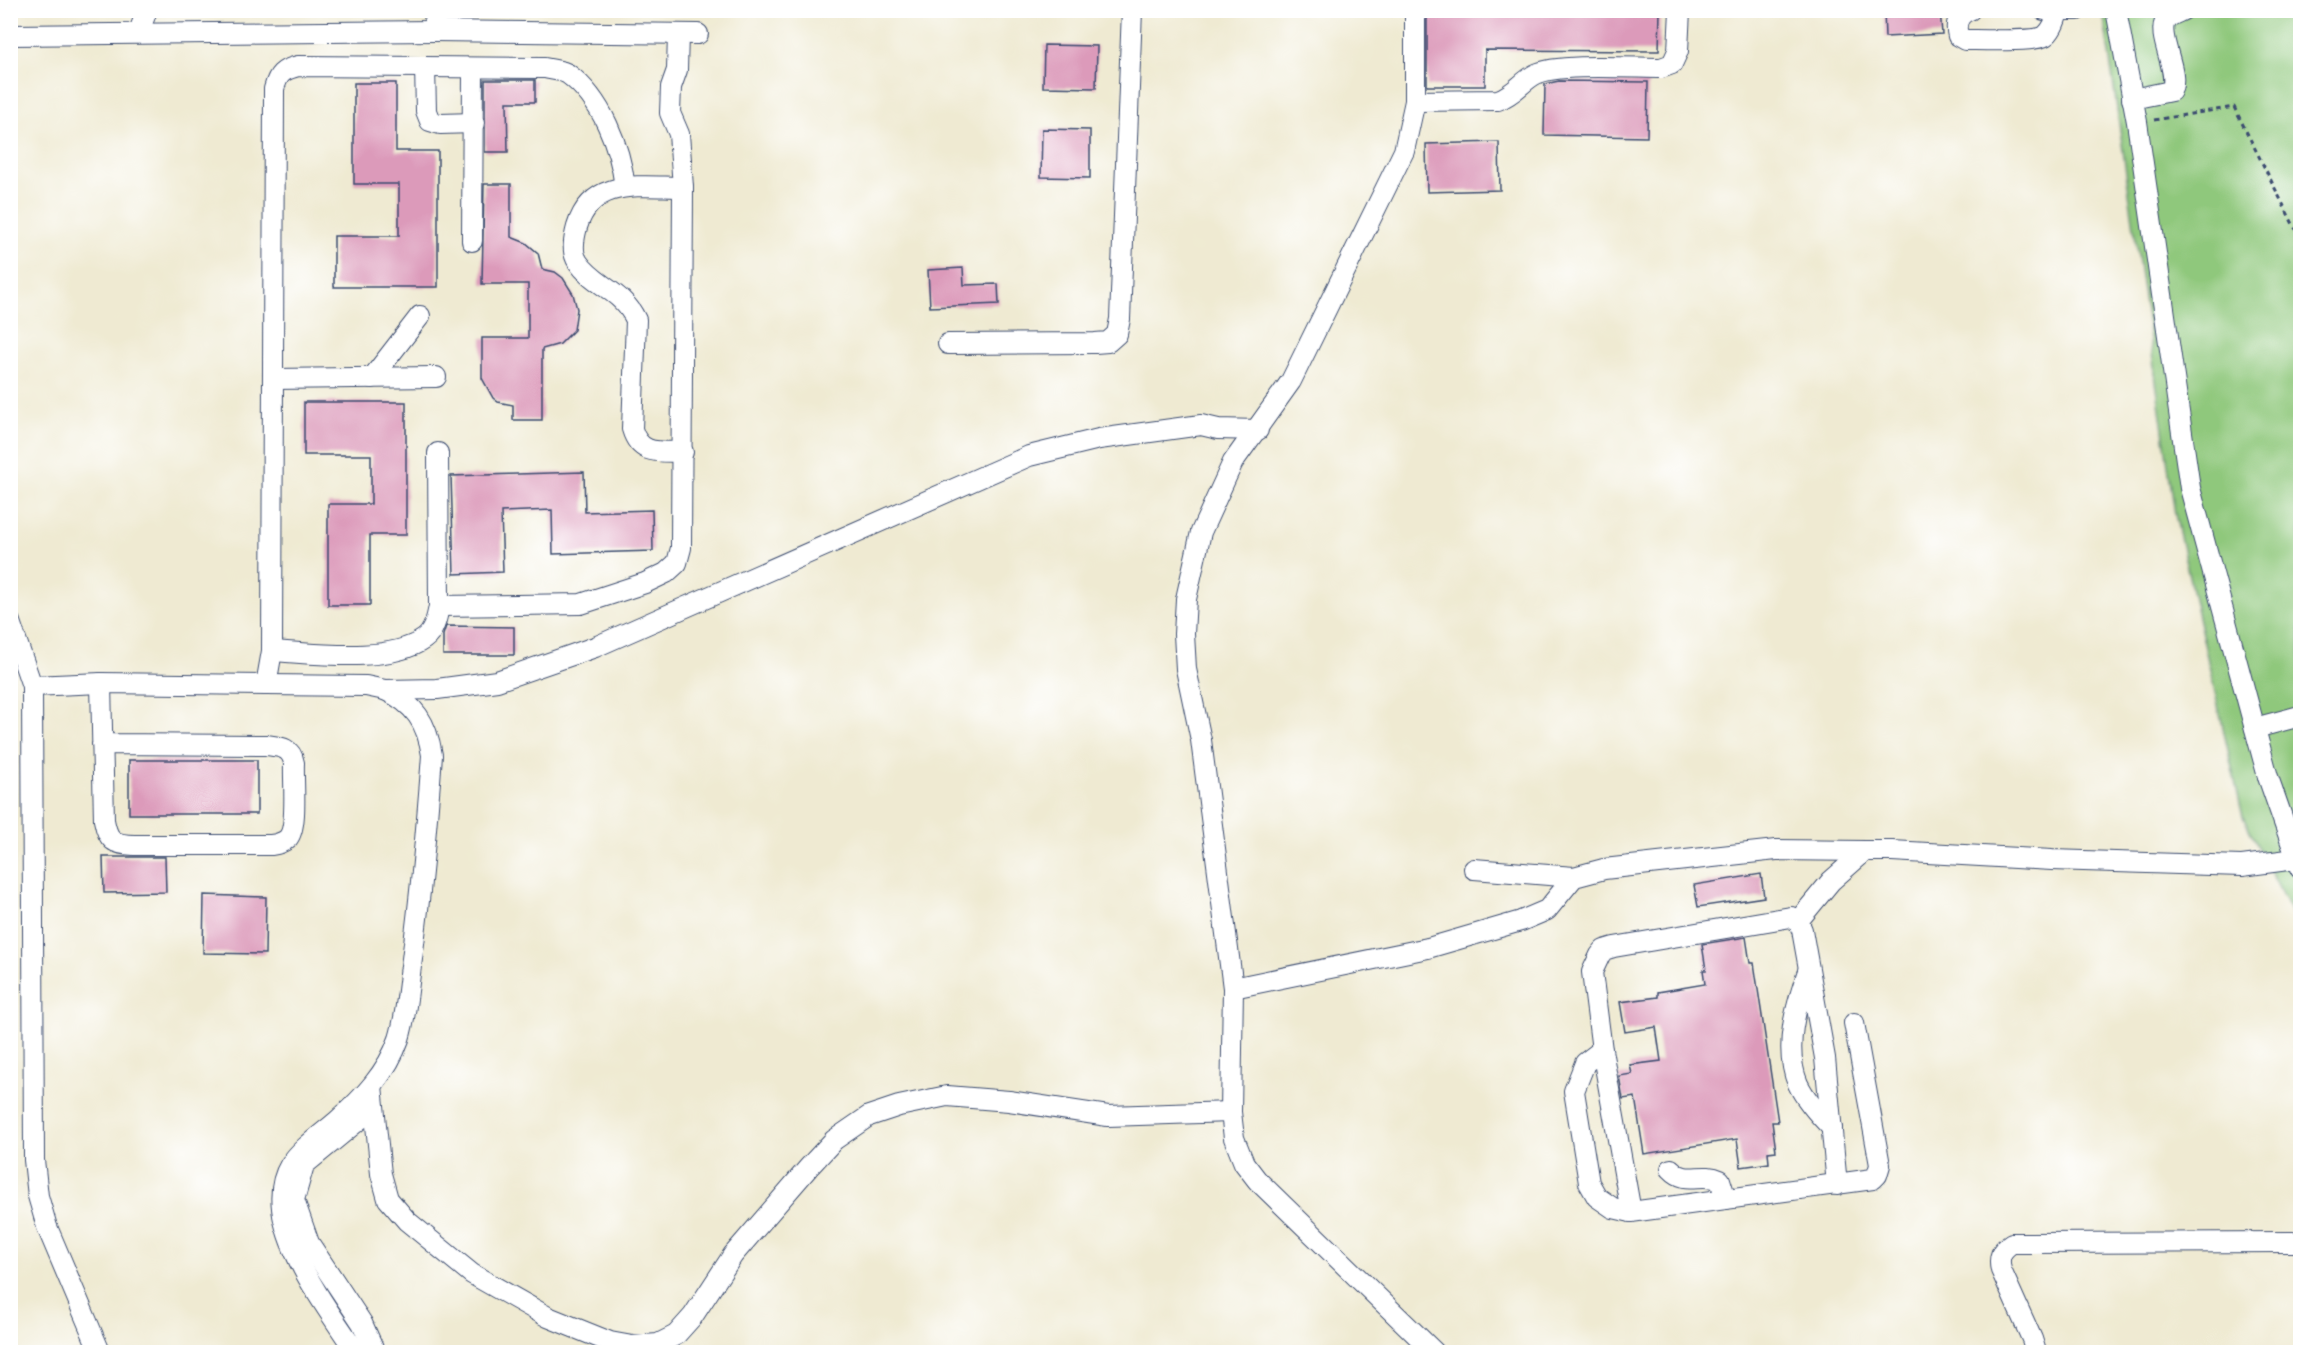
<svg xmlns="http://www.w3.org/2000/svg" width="2311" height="1363" font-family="Sriracha,sans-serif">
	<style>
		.green { fill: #8fc87c; stroke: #557c6d; stroke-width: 1.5 }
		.building { fill: #dc9aba }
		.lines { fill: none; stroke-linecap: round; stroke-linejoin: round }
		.minor-casing { stroke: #3b4b6f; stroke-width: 22 }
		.path { stroke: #3b4b6f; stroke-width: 3; stroke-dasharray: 4.5 4.5; stroke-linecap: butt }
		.minor { stroke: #fff; stroke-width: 20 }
	</style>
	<rect width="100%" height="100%" fill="#fff"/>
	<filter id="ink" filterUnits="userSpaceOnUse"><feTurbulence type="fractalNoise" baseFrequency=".0167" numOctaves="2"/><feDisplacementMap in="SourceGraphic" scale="12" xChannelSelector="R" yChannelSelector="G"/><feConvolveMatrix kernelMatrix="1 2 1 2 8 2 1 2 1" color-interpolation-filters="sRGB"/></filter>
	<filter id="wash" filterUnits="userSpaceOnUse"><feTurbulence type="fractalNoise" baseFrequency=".008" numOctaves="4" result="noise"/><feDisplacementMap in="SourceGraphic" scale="24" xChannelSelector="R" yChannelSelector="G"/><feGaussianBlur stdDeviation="1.35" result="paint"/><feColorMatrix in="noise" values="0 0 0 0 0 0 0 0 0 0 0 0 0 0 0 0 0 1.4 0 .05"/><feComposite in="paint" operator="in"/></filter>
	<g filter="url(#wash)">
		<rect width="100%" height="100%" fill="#efead2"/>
		<polygon class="green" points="2103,11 2300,11 2300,930 2243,817 2175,514"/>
		<g id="blocks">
			<g class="building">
				<polygon points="1427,10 1660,10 1659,51 1485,50 1485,86 1427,86"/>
				<polygon points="1884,10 1940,10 1942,34 1885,37"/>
				<polygon points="1044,45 1097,46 1096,88 1043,87"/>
				<polygon points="485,80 535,80 535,102 507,102 508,152 485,152"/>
				<polygon points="1559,81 1648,82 1647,137 1544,135 1545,84"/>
				<polygon points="354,83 396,83 396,151 438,151 438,287 334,287 334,236 399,236 399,184 354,184"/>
				<polygon points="1042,129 1090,130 1090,178 1041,177"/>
				<polygon points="1499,142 1500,190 1427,192 1426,144"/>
				<polygon points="484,184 511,184 511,237 526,243 538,253 542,269 555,272 563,278 573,294 577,309 574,330 560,344 542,349 542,420 513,420 513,405 498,402 493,398 482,378 482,338 528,338 528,284 482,284"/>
				<polygon points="963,268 964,285 998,284 999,304 930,307 928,270"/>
				<polygon points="304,402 406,402 406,535 370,535 370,605 328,605 328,504 371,504 371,455 304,455"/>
				<polygon points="584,472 585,512 652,510 653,551 553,554 552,510 501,512 503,572 454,574 451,476"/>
				<polygon points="446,626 514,627 514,655 443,655 443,635"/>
				<rect x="129" y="760" width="128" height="54"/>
				<polygon points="103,857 165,857 166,892 104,893"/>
				<polygon points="1761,874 1764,897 1698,907 1694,885"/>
				<polygon points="204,895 266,897 265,954 203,953"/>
				<polygon points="1746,937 1750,963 1754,963 1778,1122 1772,1122 1776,1151 1768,1152 1769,1163 1741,1167 1737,1139 1644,1154 1635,1097 1623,1099 1619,1076 1632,1074 1630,1065 1661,1061 1656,1027 1625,1032 1620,1002 1658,997 1658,992 1705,984 1703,970 1706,970 1702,944"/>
			</g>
		</g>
	</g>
	<g filter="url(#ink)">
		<use href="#blocks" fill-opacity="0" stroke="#3b4b6f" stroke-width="1.5"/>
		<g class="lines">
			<defs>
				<g id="minor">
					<polyline points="434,10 435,31"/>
					<polyline points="1415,10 1415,101 1404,151 1291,381 1233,462 1201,532 1186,599 1184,634 1186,669 1201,740 1233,988 1231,1112 1234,1138 1244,1163 1257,1180 1434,1352"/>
					<path d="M1970 10C1957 14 1955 25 1958 36L1965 40C1980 40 2035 42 2045 36 2053 30 2056 20 2058 11"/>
					<polyline points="2044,10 2077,10"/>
					<polyline points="2116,10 2137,122 2190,488 2268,777 2300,868"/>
					<polyline points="139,32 147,10"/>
					<polyline points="10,35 435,31 698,34"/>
					<polyline points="425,67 426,111 430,121 440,124 474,123"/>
					<path d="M2132 99 2171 91C2181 72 2155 35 2166 20 2170 15 2178 13 2183 10"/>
					<path d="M1415 101 1498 100C1515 94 1522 81 1536 74 1557 63 1634 68 1661 68L1672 64 1678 51 1680 10"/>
					<polyline points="472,241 473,68"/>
					<polyline points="948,344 1095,343 1108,342 1117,334 1120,319 1132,10"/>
					<polyline points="372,378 420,316"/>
					<polyline points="273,379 436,377"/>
					<path d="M683 452C659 451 640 456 632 429L636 320C622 290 594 286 578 262 571 252 574 238 577 227 592 177 641 187 683 187"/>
					<polyline points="439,606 581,604 645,583 666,573 677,563 681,548 683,187 679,134 670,113 671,87 677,70 678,34"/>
					<polyline points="10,622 32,686 34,1160 38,1196 47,1227 100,1352"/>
					<path d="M272 651C312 653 389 664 424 639 434 632 437 618 439 606L438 453"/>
					<path d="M101 683 104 820C108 841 113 844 134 845H271C278 844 283 843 288 838 298 827 293 780 294 763 291 747 281 747 266 745L102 744"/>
					<path d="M266 685 272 651 274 89C278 74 282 70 298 66L545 68C552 70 562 70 568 74 602 99 620 147 625 187"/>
					<polyline points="32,686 101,683 266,685 366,686 385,690 437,689 497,681 595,647 1029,456 1099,439 1201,425 1218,429 1258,430"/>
					<polyline points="2255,728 2300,716"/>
					<polyline points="1474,869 1574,877"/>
					<polyline points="1798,921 1791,917 1614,947 1604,950 1600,955 1592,972 1602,1050 1631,1212 1873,1179 1877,1175 1880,1165 1854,1023"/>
					<path d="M1808 971C1796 1006 1783 1048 1798 1084 1806 1101 1819 1115 1832 1128"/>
					<polyline points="1233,988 1428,948 1521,921 1547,910 1574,877 1604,869 1776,850 1865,851"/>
					<polyline points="1602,1050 1585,1063 1574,1091 1589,1183 1597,1197 1613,1208 1631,1212"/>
					<polyline points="372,1086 381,1174 388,1199 407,1221 472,1274 548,1317 610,1342 632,1346 658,1344 676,1335 693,1316 733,1255 809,1167 834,1140 869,1116 899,1106 947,1096 1009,1101 1108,1116 1231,1112"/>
					<polyline points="369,1094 360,1119 304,1165 294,1200 309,1243 362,1323 375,1352"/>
					<path d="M1671 1169C1687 1186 1701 1171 1720 1180L1726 1199"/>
					<polyline points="1837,1185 1825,1058 1802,930 1798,921 1831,881 1865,851 1892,851 2052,860 2242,866 2296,859"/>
					<path d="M356 1352C327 1307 257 1220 290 1165 301 1148 322 1134 337 1121 363 1098 387 1073 399 1039 407 1014 408 985 412 959 421 891 427 823 432 755 427 723 415 704 385 690"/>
					<path d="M2036 1352 2032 1339 2001 1270C1998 1257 2001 1250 2012 1243L2300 1242"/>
				</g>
			</defs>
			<use href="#minor" class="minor-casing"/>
			<polyline class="path" points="2154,120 2234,107 2295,228 2300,232"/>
			<use href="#minor" class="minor"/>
		</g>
	</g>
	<rect width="2311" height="1363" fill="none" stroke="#fff" stroke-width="36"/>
</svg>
